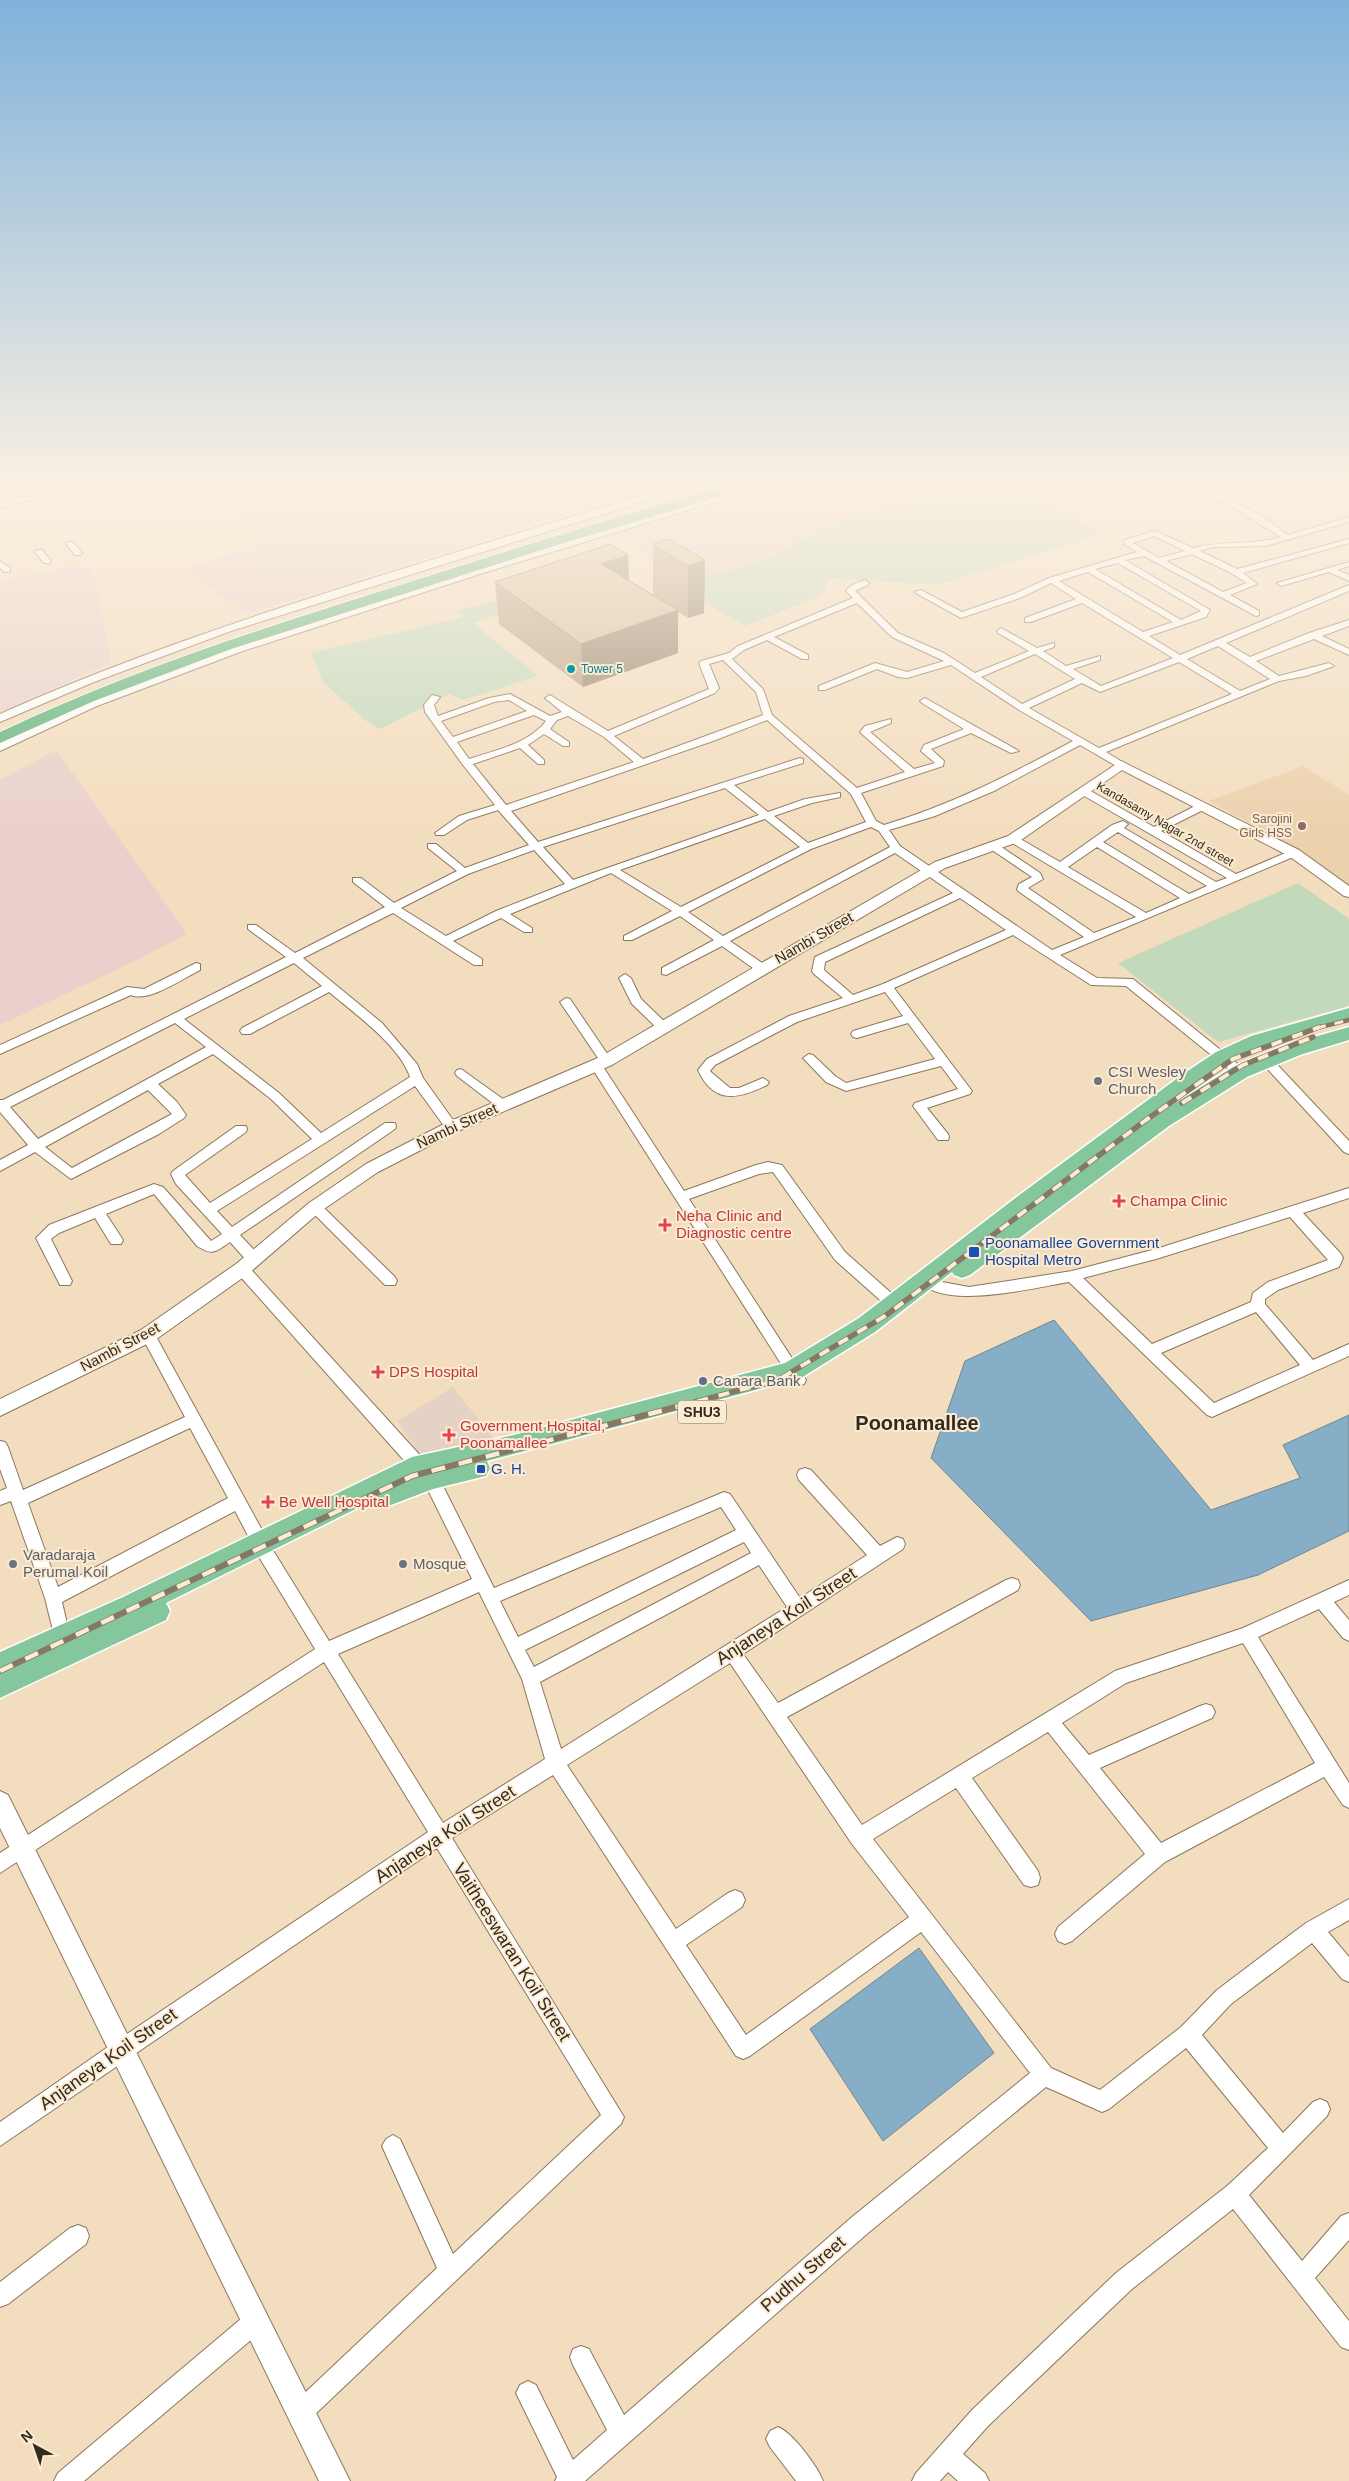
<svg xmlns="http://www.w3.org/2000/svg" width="1349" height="2481" font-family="Helvetica,sans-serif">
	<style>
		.built { fill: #ecd1ad }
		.industrial { fill: #ead0cc }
		.medical { fill: #e6d2c4 }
		.green { fill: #c2d9bc }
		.water { fill: #86aec7; stroke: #6d8795 }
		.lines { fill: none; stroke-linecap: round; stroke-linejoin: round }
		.minor-casing { stroke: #8b775c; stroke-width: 2 }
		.tertiary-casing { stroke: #8b775c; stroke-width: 2 }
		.primary-casing { stroke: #fff; stroke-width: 3 }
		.trunk-casing { stroke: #fff; stroke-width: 2 }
		.minor { fill: #fff; fill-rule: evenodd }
		.tertiary { fill: #fff; fill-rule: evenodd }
		.primary { fill: #84c79d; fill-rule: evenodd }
		.trunk { fill: #5bb47c; fill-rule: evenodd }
		.rail-far2-casing { stroke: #867865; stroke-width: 4.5 }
		.rail-far1-casing { stroke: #867865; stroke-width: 5.5 }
		.rail-casing { stroke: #867865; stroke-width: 6 }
		.rail-far2 { stroke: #fcebd3; stroke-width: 3; stroke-dasharray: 9; stroke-linecap: butt }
		.rail-far1 { stroke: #fcebd3; stroke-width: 4; stroke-dasharray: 11; stroke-linecap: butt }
		.rail { stroke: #fcebd3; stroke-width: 4.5; stroke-dasharray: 14; stroke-linecap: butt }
		.wall { fill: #baa384 }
		.shaded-wall { fill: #97856c }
		.building { fill: #d8be9a; stroke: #97856c }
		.culture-dot { fill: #0f9aa8; stroke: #fcebd3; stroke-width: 2 }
		.education-dot { fill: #8d6e63; stroke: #fcebd3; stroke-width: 2 }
		.worship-dot { fill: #6b7280; stroke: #fcebd3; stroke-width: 2 }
		.health-dot { fill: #e0444e; stroke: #fcebd3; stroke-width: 2 }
		.transit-dot { fill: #1a4fb4; stroke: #fcebd3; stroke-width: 2 }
		.service-dot { fill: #5c6f8a; stroke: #fcebd3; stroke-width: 2 }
		.labels { text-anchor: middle; stroke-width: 4; stroke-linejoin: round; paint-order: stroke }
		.far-culture-label { font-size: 12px; fill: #0d838f; stroke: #fcebd3; text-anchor: start }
		.far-education-label { font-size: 12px; fill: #785e54; stroke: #fcebd3; text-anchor: end }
		.far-street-label { font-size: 12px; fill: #332b20; stroke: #fcebd3 }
		.shield { fill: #fcebd3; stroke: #6f6556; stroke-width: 1 }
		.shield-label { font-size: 14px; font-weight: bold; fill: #332b20 }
		.street-label { font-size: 15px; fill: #332b20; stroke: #fcebd3 }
		.worship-label { font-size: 15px; fill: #5b616d; stroke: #fcebd3; text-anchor: start }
		.health-label { font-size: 15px; fill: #be3a42; stroke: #fcebd3; text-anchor: start }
		.transit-label { font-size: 15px; fill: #164399; stroke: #fcebd3; text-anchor: start }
		.service-label { font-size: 15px; fill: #4e5e75; stroke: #fcebd3; text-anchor: start }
		.near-street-label { font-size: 18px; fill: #332b20; stroke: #fcebd3 }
		.district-label { font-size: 20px; font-weight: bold; fill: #332b20; stroke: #fcebd3 }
	</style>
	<rect width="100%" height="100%" fill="#f3ddbf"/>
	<polygon class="built" points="1303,766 1349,795 1349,887 1299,850 1209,801"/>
	<g class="industrial">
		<polygon points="225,486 669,486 546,520 247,614 185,569 259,545"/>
		<polygon points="781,486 958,486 944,492 832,523 773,557 691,581 615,535"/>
		<polygon points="1007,486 1128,486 1113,492 1075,517"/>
		<polygon points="70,566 93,568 111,662 0,714 0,582"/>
		<polygon points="56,750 187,934 139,959 0,1025 0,780"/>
	</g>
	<polygon class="medical" points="453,1387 502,1449 426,1464 397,1421"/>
	<g class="green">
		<polygon points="958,486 1007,486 1075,517 1101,535 937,585 829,578 823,595 745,626 681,588 691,581 773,557 832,523 944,492"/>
		<polygon points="622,576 473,623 538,676 463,700 449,694 380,729 365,720 323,682 311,653 463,617 457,611 577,579"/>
		<polygon points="1298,883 1349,919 1349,1006 1218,1042 1118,963"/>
	</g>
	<g class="water">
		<polygon points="1054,1320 1211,1510 1300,1478 1283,1445 1349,1415 1349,1531 1258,1575 1091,1621 931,1458 965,1361"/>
		<polygon points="919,1948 994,2053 883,2141 810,2029"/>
	</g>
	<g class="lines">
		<defs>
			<g id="minor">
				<polygon points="0,486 5,486 0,489"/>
				<polygon points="20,486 29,486 37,494 68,486 82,486 0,508 0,504 30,496"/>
				<path d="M1197 486H1207L1263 517 1288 535 1349 517V522L1266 546 1213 547 1200 551 1237 569 1349 539V543L1243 573 1257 584 1230 595 1259 611V615L1256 616 1144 556 1125 560 1210 610 1206 617 1149 636 1180 655 1349 585V591L1226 643 1250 657 1309 633 1349 620V626L1322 636 1349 649V655L1314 639 1256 661 1279 676 1329 663 1334 666 1306 676 1279 681 1106 752 1124 763V767H1118L1080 745 994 791 935 816 889 830 900 846 1052 950 1084 937 1018 891 1017 889 1019 884 1032 877 989 848V844H997L1040 873 1043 879 1028 888 1094 933 1136 917 1009 841V837H1017L1060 862 1112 825 1123 821 1128 824 1124 828 1216 882 1227 878 1079 793V789H1087L1154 827 1197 805H1205V809L1161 831 1236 874 1290 851H1298V855L1060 955 1097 978 1133 979 1244 1069 1246 1072 1244 1075H1236L1126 986 1091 985 1013 935 894 988 972 1091 970 1094 927 1108 948 1134 949 1137 948 1140H938L913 1106 915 1103 958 1089 941 1066 846 1091 826 1082 803 1058 809 1054 813 1055 835 1076 846 1083 935 1059 908 1023 857 1038 853 1037 851 1034 853 1031 903 1016 885 992 797 1022 715 1065 710 1071 712 1073 730 1088H739L763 1078 769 1082 767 1085C739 1099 714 1105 698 1070L707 1059 789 1016 843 998 814 974 812 971 815 957 953 893 895 853 730 941 765 965V971H757L722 946 666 975 662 974V968L714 940 680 916 632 940H624V936L672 911 611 873 510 914 532 928V932H524L501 918 453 941 482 959V965H474L393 913 303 958 382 1023 417 1064 423 1078 458 1127 457 1130H447L415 1086 217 1211 232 1227 385 1123H395L396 1126 395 1129 240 1235 258 1254 260 1258 258 1262H248L230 1242C215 1252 213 1256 197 1246L154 1194 106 1214 123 1240 121 1244H111L95 1218 59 1233 51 1239 72 1281 70 1285H60L36 1238 49 1225 154 1184 163 1187 211 1241 222 1234 176 1184 171 1174 173 1171 236 1126H246L247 1129 246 1132 185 1175 210 1203 312 1139 271 1099 213 1054 158 1084 177 1102 186 1115 184 1118 159 1134 71 1179 35 1152 0 1171V1160L28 1145 0 1112V1100H3L286 957 248 929V925H256L295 953 385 907 353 882V878H361L394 903 457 871 428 848V844H436L465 868 529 845 498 810 467 820 444 835H436L435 833 459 816 495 805 463 765 425 712 424 705 432 695 440 697 434 705 438 716 489 698 510 694 550 716 562 712 545 698 550 695 608 731 709 689 699 663 701 661 729 653 738 646 853 598 846 591C851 584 857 583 865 580L869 583 868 585 855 591 898 633 944 653 975 673 1029 651 998 633 997 631 1001 628 1037 648 1054 643V647L1043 651 1066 666 1100 656V660L1073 669 1101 686 1173 658 1082 603 1031 622H1025V618L1076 599 1051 583 1020 598 961 618 914 592 921 590 962 612 1014 594 1049 578 1137 552 1124 544V540L1155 531 1193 548C1223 540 1252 546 1281 537ZM1154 536 1185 551 1159 558 1133 543ZM1192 554 1233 574 1247 583 1223 592 1166 561ZM1118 563 1201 611 1181 620 1095 569ZM1088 572 1173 622 1143 632 1059 581ZM857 603 892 637 944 661 907 672 875 663 819 686V690H825L877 669 898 677 907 678 951 665 1019 710 1073 741C1009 775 953 804 884 825L876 821 861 793 943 766 944 761 931 749 971 733 1011 753 1019 751 925 698 920 701 922 703 964 729 924 745 921 751 935 763 914 769 870 732 891 723V719L865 726 860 732 862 734 905 772 857 788 772 715 763 689 732 659 744 650 767 640 802 659H808V655L774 637ZM1218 646 1270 679 1240 691 1187 659ZM1035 654 1075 679 1022 704 981 677ZM723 660 756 692 763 715 643 759 614 736 715 693 719 688 709 664ZM1179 662 1232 694 1099 748 1029 708 1082 683 1100 692ZM509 700 527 711 453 737 441 721 494 702ZM534 715 546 721C528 744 496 750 469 759L457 742ZM568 716 604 737 634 762 506 805 473 764 520 748 538 764H544V760L528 745 544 734 563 746H569V742L550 729 557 720ZM767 720 851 794 866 822 808 843 774 816 812 803 840 797V793L805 799 768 812 734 785 803 763V759L800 758 538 842 511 811 713 741ZM725 788 759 815 573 880 543 847ZM765 819 800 847 681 907 620 870ZM871 827 879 831 890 847 723 936 688 912 811 849ZM1118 832 1207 886 1189 894 1103 842ZM1097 847 1180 898 1146 913 1068 867ZM534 850 565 884 496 911 446 936 401 908 468 874ZM960 898 1006 930 883 984 853 995 824 970 825 962ZM294 963 322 986 242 1028 240 1031 242 1034H250L329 992C354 1013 400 1046 410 1077L321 1133 279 1093 184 1019ZM175 1023 206 1047 38 1139 10 1107ZM148 1090 172 1114 72 1168 45 1147Z"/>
				<polygon points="67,542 73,542 82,553 81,555 75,555 66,544"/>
				<polygon points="36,550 42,550 51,561 50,563 44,563 35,552"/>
				<polygon points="0,561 10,568 10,572 4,572 0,568"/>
				<polygon points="1349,562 1349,566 1337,570 1349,575 1349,581 1329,572 1281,586 1277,583"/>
				<path d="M196 963 200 964V970C184 978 148 1003 131 995L0 1054V1045L127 987 144 989Z"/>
				<polygon points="625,974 631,978 641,999 667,1024 669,1027 667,1030 659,1030 632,1004 619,978"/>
				<polygon points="566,998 570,999 610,1058 612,1061 610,1064 602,1064 560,1002"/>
				<polygon points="1266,1056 1270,1057 1349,1141 1349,1154 1344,1152 1262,1063 1260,1060 1262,1057"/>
				<polygon points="596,1061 600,1062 684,1191 756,1165 768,1162 782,1165 845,1252 899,1300 901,1304 899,1308 889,1308 835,1260 773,1172 759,1174 689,1199 806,1380 804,1384 799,1386 794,1384 590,1065"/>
				<polygon points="461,1069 507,1102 509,1105 507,1108 499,1108 457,1076 455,1073 457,1070"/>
				<path d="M1349 1188V1198L1303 1213 1341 1254 1343 1258 1339 1267 1278 1290 1265 1299V1304L1313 1360 1349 1344V1356L1212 1417 1207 1415 1069 1282C1037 1287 937 1313 918 1278L920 1274 925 1273 942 1282 969 1287 1072 1271 1156 1249ZM1290 1217 1328 1260 1268 1282 1253 1293 1251 1302 1152 1344 1083 1278 1156 1259ZM1256 1312 1300 1365 1214 1403 1161 1353Z"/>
				<polygon points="315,1202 320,1204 395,1277 397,1281 395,1285 385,1285 310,1210 308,1207 310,1204"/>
				<path d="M242 1264 247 1265 437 1474 494 1588 724 1492 730 1494 800 1598 867 1555 799 1480 797 1475 799 1470 805 1468 811 1470 880 1546 897 1537 903 1539 905 1544 903 1549 743 1654 778 1703 1006 1580 1012 1578 1018 1580 1020 1585 1018 1590 787 1717 862 1825 1115 1671 1243 1628 1349 1580V1595L1334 1602 1349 1620V1641L1343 1638 1319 1609 1258 1637 1349 1783V1808L1343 1805 1324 1777 1165 1862 1072 1941 1065 1944 1058 1941 1055 1934 1058 1927 1145 1854 1048 1732 972 1778 1038 1871 1040 1878 1038 1885 1031 1887 1024 1885 956 1788 873 1839 1051 2068 1100 2090 1181 2027 1217 1990 1306 1923 1349 1899V1920L1328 1932 1349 1957V1982L1342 1979 1312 1943 1231 2004 1202 2035 1283 2133 1313 2102 1320 2099 1327 2102 1330 2109 1327 2116 1249 2195 1302 2261 1341 2216 1349 2213V2240L1315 2278 1349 2321V2350L1341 2347 1233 2209 1132 2289 988 2426 963 2454 985 2473 989 2481H958L948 2472 940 2481H912L916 2473 972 2410 1116 2273 1227 2186 1268 2148 1186 2048 1109 2109 1102 2112 1046 2087 868 2233 585 2481H555L557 2477 516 2393 520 2385 528 2381 536 2385 573 2460 607 2430 573 2365 570 2357 573 2349 581 2346 589 2349 624 2415 852 2217 1030 2073 921 1932 750 2056 743 2059 736 2056 553 1775 452 1838 624 2117 621 2124 309 2420 301 2424 293 2420 289 2412 293 2404 437 2268 382 2146 386 2139 393 2135 400 2139 453 2254 601 2115 437 1848 0 2146V2122L115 2042 428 1832 324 1662 0 1873V1853L315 1649 262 1562 235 1511 62 1602 70 1637 68 1643 62 1645 56 1643 45 1598 11 1501 0 1505V1491L7 1488 0 1469V1441L5 1442 8 1447 23 1490 185 1417 141 1335 143 1331H153L274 1552 329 1641 472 1579 425 1484 237 1273 235 1269 237 1265ZM190 1428 228 1498 58 1587 28 1503ZM721 1507 736 1530 518 1637 500 1601ZM744 1542 751 1553 534 1667 525 1650ZM759 1565 787 1607 561 1749 540 1682ZM479 1592 522 1679 545 1759 443 1823 338 1654ZM1243 1643 1315 1763 1161 1843 1100 1768 1212 1718 1215 1712 1212 1706 1206 1704 1200 1706 1089 1755 1062 1723 1126 1683ZM730 1663 852 1844 909 1917 746 2035 686 1945 742 1907 745 1900 742 1893 735 1890 728 1893 676 1929 567 1765Z"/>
				<polygon points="78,2225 86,2228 89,2236 86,2244 8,2304 0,2307 0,2282 70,2228"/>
				<polygon points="256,2310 264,2313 267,2321 264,2329 84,2481 54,2481 58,2473 248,2313"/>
				<path d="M778 2427C793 2433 817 2466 823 2481H796L770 2447 766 2439 770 2431Z"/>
			</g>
			<g id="tertiary">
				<path d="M676 486H693L231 631 94 682 0 722V714C121 660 246 618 373 578 474 547 574 515 676 486Z"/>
				<path d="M750 486H767L480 574 240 652 97 706 0 751V742C126 681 258 638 392 595 511 558 630 521 750 486Z"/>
				<polygon points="1121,761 1299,850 1349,886 1349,897 1344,896 1289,856 1122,770 1018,842 945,868 612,1065 458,1131 378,1172 321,1211 248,1274 155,1340 0,1416 0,1399 141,1330 236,1264 309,1203 366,1164 446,1123 600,1057 935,862 1008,836"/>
				<polygon points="0,1791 8,1795 350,2481 319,2481 0,1828"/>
			</g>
			<polygon id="primary" points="1349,1008 1349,1020 1265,1046 1230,1062 1156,1115 1233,1067 1286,1045 1349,1027 1349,1040 1300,1055 1247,1077 1169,1126 970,1275 962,1278 954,1275 952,1272 875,1332 801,1378 487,1461 490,1468 486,1476 433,1489 391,1505 382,1502 380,1497 166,1603 170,1611 166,1620 0,1698 0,1652 123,1597 412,1457 518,1434 785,1363 859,1318 1018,1196 1183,1074 1216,1052 1251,1036"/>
			<path id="trunk" d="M724 486H746L745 489 557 545 231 649 94 701 0 743V732C121 675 247 633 375 593 491 556 607 519 724 486Z"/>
		</defs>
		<use href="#minor" class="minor-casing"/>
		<use href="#tertiary" class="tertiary-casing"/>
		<use href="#primary" class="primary-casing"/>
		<use href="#trunk" class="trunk-casing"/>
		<use href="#minor" class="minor"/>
		<use href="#tertiary" class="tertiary"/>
		<use href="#primary" class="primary"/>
		<use href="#trunk" class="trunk"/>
		<defs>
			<polyline id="rail-far2" points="1317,1028 1349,1020"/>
			<g id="rail-far1">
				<polyline points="1182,1103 1243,1065 1313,1037"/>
				<polyline points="676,1407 778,1380 885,1316 1146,1120 1233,1059 1320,1027"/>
			</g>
			<polyline id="rail" points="0,1671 412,1476 680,1406"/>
		</defs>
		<use href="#rail-far2" class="rail-far2-casing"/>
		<use href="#rail-far1" class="rail-far1-casing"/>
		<use href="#rail" class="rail-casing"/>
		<use href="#rail-far2" class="rail-far2"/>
		<use href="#rail-far1" class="rail-far1"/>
		<use href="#rail" class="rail"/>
	</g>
	<polygon class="wall" points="653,544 705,560 704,613 688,618 678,612 678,653 583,687 499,624 495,582 628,555 629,581 653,595"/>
	<g class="shaded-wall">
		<polygon points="628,555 629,598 601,564"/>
		<polygon points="705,560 704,613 688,618 688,566"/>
		<polygon points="678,610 678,653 583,687 581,644"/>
	</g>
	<g class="building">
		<polygon points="669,539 705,560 688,566 653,544"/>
		<polygon points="610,544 628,555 601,564 678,610 581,644 495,582"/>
	</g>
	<linearGradient id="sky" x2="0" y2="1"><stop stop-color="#81b2db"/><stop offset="0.58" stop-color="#faf0e2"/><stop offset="1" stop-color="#faf0e2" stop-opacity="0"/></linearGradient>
	<rect width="1349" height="834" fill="url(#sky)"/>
	<circle class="culture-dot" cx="571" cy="669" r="5"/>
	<circle class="education-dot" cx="1302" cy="826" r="5"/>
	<g class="worship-dot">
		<circle cx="1098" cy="1081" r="5"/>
		<circle cx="13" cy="1564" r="5"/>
		<circle cx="403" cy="1564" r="5"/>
	</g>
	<g class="health-dot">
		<path d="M1116.5 1193.5h5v5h5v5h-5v5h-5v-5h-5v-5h5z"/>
		<path d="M662.5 1217.5h5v5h5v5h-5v5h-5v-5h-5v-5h5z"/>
		<path d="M375.5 1364.5h5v5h5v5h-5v5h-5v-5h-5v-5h5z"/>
		<path d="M446.5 1427.5h5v5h5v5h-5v5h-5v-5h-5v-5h5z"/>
		<path d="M265.5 1494.5h5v5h5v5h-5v5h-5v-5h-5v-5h5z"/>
	</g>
	<g class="transit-dot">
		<rect x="968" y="1246" width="12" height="12" rx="2.5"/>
		<rect x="476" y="1464" width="10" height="10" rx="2.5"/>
	</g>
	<circle class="service-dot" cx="703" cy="1381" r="5"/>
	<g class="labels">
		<g class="far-culture-label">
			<text x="581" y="673">Tower 5</text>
		</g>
		<g class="far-education-label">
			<text x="1292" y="823">Sarojini<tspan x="1292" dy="14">Girls HSS</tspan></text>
		</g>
		<g class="far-street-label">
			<text transform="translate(1165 824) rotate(30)" y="4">Kandasamy Nagar 2nd street</text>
		</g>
		<rect class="shield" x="678" y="1400.5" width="48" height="23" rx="4"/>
		<g class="shield-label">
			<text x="702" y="1417">SHU3</text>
		</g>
		<g class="street-label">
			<text transform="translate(814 938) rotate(-30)" y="5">Nambi Street</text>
			<text transform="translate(457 1126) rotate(-25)" y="5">Nambi Street</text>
			<text transform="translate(120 1347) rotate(-28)" y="5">Nambi Street</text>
		</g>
		<g class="worship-label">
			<text x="1108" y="1077">CSI Wesley<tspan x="1108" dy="17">Church</tspan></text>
			<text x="23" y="1560">Varadaraja<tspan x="23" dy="17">Perumal Koil</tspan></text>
			<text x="413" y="1569">Mosque</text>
		</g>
		<g class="health-label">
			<text x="1130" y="1206">Champa Clinic</text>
			<text x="676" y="1221">Neha Clinic and<tspan x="676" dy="17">Diagnostic centre</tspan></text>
			<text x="389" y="1377">DPS Hospital</text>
			<text x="460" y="1431">Government Hospital,<tspan x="460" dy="17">Poonamallee</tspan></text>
			<text x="279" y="1507">Be Well Hospital</text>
		</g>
		<g class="transit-label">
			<text x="985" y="1248">Poonamallee Government<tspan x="985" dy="17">Hospital Metro</tspan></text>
			<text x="491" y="1474">G. H.</text>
		</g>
		<g class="service-label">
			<text x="713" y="1386">Canara Bank</text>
		</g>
		<g class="near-street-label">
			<text transform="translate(786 1616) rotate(-33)" y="6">Anjaneya Koil Street</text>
			<text transform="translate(445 1834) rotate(-33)" y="6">Anjaneya Koil Street</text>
			<text transform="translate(512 1952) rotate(58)" y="6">Vaitheeswaran Koil Street</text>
			<text transform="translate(108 2059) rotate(-35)" y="6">Anjaneya Koil Street</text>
			<text transform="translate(803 2274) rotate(-41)" y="6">Pudhu Street</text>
		</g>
		<g class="district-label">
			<text x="917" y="1430">Poonamallee</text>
		</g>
	</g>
	<g transform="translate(35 2446) rotate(320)" stroke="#fcebd3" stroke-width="4" paint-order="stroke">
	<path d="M0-4L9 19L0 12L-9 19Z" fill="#332b20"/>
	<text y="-8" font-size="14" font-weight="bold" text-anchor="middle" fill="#332b20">N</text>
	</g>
</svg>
